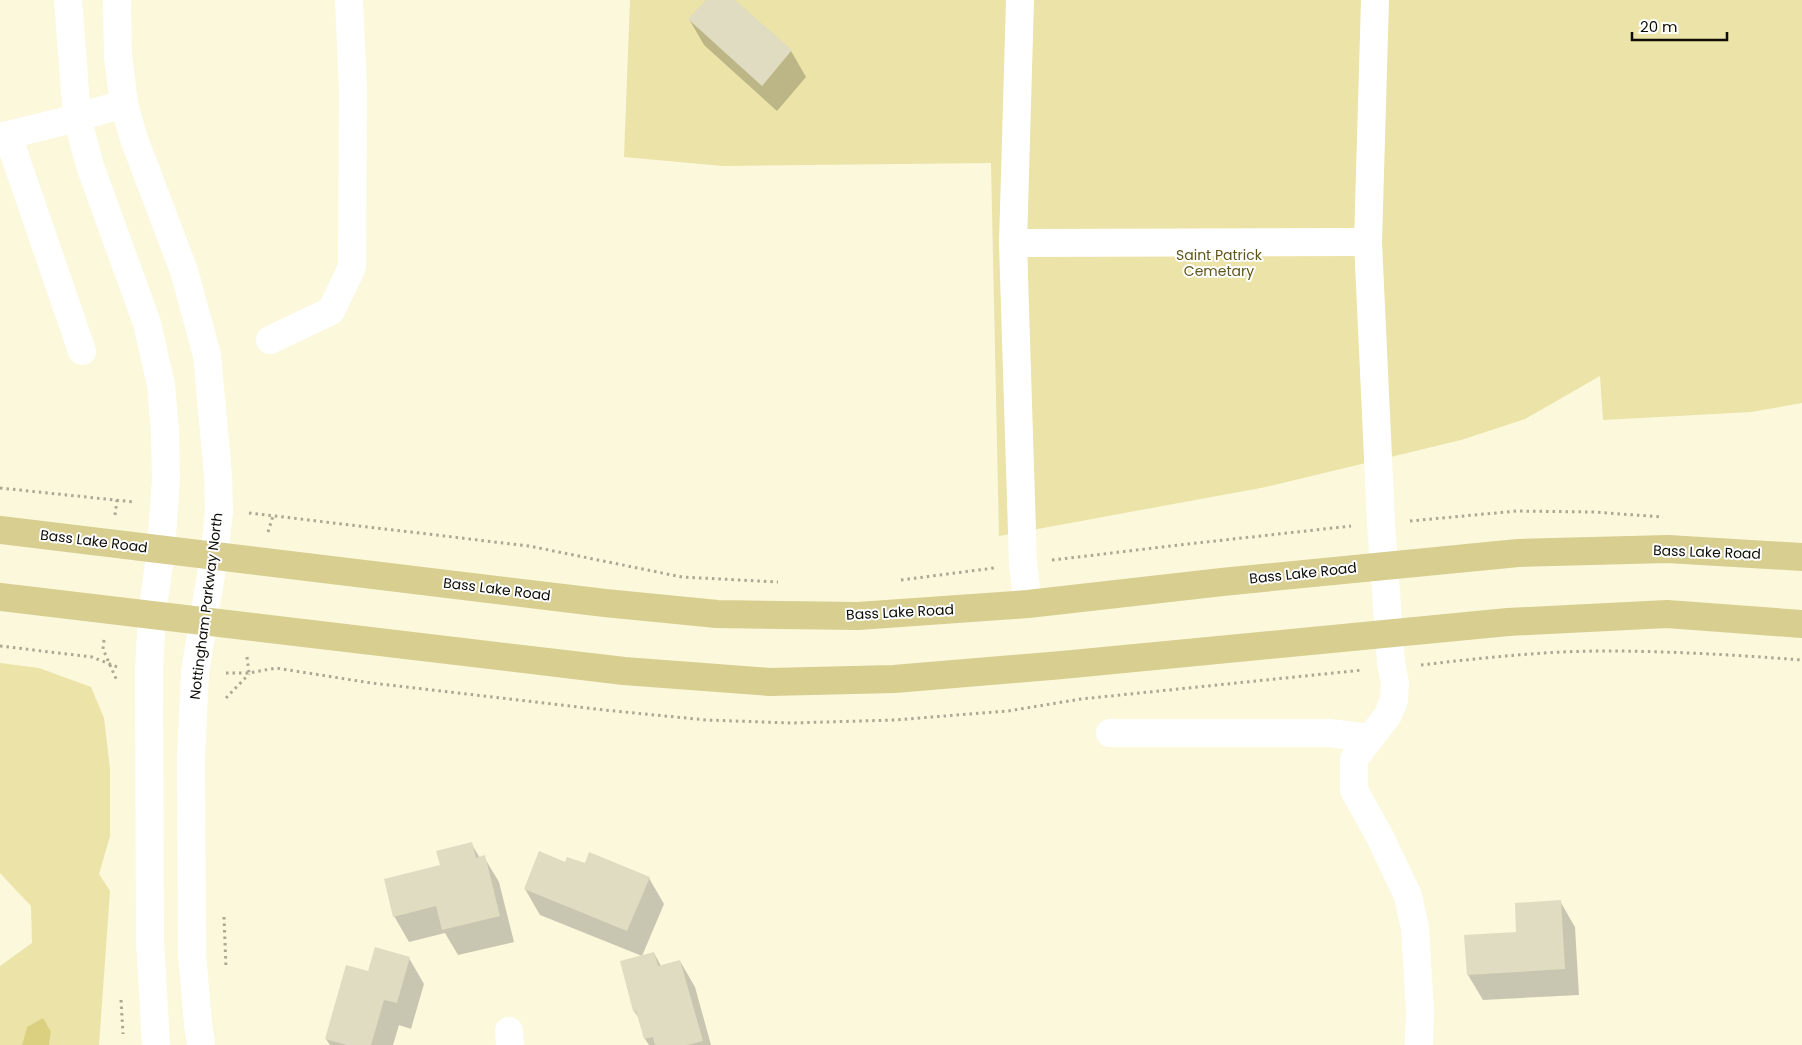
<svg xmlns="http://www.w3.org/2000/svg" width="1802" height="1045" font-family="Poppins,sans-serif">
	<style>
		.green { fill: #ebe3a7 }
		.water { fill: #dbd07f }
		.shadow { fill: #0003 }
		.building { fill: #e0dcc1 }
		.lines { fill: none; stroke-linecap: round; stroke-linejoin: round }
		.path { stroke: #aba893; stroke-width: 3; stroke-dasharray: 2.5 4; stroke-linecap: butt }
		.minor { stroke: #fff; stroke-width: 28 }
		.major { stroke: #d7ce8f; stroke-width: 28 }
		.labels { text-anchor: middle; stroke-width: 4; stroke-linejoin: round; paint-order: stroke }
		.park-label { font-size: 14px; fill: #5f561b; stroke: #fff }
		.street-label { font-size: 14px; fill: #0e0d05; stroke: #fff }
	</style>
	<rect width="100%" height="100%" fill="#fbf8dc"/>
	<g class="green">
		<polygon points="630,0 1802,0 1802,403 1751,412 1603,420 1600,376 1525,419 1461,440 1266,487 999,536 991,163 723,166 624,157"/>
		<polygon points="0,663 39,668 91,687 104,718 110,769 110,836 99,874 110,891 99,1045 49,1045 51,1032 27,1027 22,1045 0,1045 0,966 32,943 31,906 0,873"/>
	</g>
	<polygon class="water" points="43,1018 51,1032 49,1045 22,1045 27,1027"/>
	<g class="shadow">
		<polygon points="707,0 733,0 791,51 806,77 777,111 704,45 689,19"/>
		<polygon points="471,843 480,858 484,857 499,882 514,942 458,955 445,933 409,942 394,916 441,866"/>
		<polygon points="566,864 585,865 649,878 664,904 642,956 654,953 661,966 680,961 695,987 711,1045 649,1045 645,1039 640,1020 634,1011 642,956 540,915 525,889"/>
		<polygon points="1560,901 1575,927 1579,995 1483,1000 1468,975 1518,933"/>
		<polygon points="409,958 424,984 411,1029 399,1025 393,1045 330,1045 326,1039 369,973"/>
	</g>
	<g class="building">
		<polygon points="706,0 735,0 792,50 762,86 688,19"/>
		<polygon points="472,842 476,858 485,855 500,916 442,930 436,906 393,917 384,879 440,865 436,851"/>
		<polygon points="539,851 565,862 567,857 585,863 589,852 650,877 627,931 524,889"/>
		<polygon points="1561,900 1565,969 1467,975 1464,935 1516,932 1515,903"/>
		<polygon points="375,947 410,957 397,1003 384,1000 371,1045 347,1045 325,1039 346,965 368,971"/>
		<polygon points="654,952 658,966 680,960 703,1041 687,1045 655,1045 653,1037 644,1039 636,1011 633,1011 620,961"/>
	</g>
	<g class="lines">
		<g class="path">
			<polyline points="0,488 134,502"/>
			<polyline points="249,513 529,546 682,577 778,582"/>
			<polyline points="115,515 117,500"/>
			<polyline points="1410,521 1517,511 1593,512 1663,517"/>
			<polyline points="268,532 273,516"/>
			<polyline points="1052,560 1188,544 1351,526"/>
			<polyline points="901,580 994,568"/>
			<polyline points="104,640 103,649 117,681"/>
			<polyline points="0,646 92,657 120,668"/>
			<polyline points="247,657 249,673"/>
			<path d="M1421 665C1482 658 1543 651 1604 651 1670 651 1736 655 1802 660"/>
			<polyline points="226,673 249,673 276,668 371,683 604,710 706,720 792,723 894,720 1008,711 1081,699 1363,670"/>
			<polyline points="226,698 249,674"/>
			<polyline points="224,917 226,968"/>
			<polyline points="121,1000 123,1034"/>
		</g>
		<g class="minor">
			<polyline points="68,0 77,117 90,166 147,323 161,385 165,432 166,480 161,549 152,615 149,670 150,940 156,1045"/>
			<polyline points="117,0 118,56 124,104 134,139 184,271 207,355 218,475 219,512 214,556 195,672 191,758 192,954 198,1024 201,1045"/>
			<polyline points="1020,0 1013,243 1023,564 1028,604"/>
			<polyline points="1375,0 1368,242 1381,523 1391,662 1395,683 1394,700 1388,715 1354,759 1354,790 1380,837 1408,896 1415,928 1420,1011 1419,1045"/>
			<polyline points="8,136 82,351"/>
			<polyline points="0,137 61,122 124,104"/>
			<polyline points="1013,243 1368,242"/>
			<polyline points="270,340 331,311 352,267 353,91 349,0"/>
			<polyline points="1110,733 1329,733 1370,738"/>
			<polyline points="509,1031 510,1045"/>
		</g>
		<g class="major">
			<polyline points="0,530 605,603 717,614 858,616 1028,604 1222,582 1518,553 1668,549 1802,557"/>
			<polyline points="0,597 624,671 770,682 894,679 1062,665 1508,622 1667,614 1802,624"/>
		</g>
	</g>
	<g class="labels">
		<g class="park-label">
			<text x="1219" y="260">Saint Patrick<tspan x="1219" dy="16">Cemetary</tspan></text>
		</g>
		<g class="street-label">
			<text transform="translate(94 541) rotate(7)" y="5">Bass Lake Road</text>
			<text transform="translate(1707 552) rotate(2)" y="5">Bass Lake Road</text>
			<text transform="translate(1303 573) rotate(-6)" y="5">Bass Lake Road</text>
			<text transform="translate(497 589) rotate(7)" y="5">Bass Lake Road</text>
			<text transform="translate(206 606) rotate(-83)" y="5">Nottingham Parkway North</text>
			<text transform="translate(900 612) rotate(-3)" y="5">Bass Lake Road</text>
		</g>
	</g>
	<path d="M1632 32v8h95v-8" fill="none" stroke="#0e0d05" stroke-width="2.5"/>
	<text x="1640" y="32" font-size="15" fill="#0e0d05" stroke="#ffffff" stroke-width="4" paint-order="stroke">20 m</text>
</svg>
